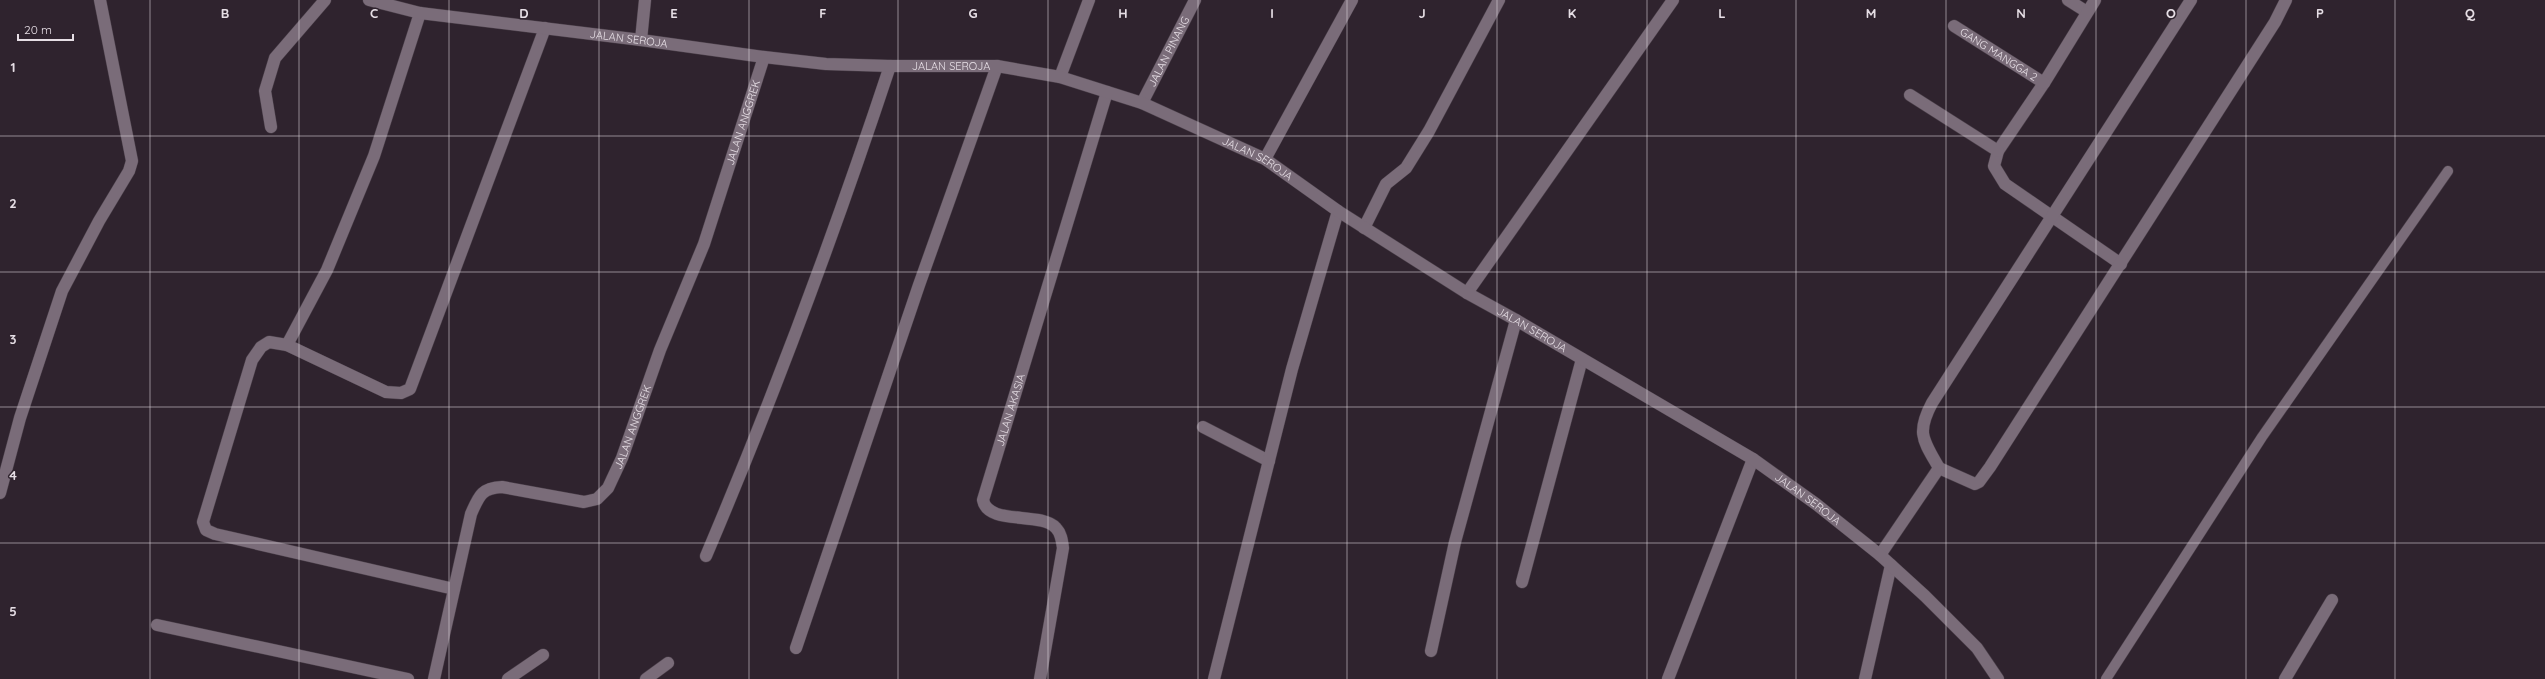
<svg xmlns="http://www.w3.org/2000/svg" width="2545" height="679" font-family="Quicksand,sans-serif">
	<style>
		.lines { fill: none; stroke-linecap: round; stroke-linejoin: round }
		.lane-casing { stroke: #493e48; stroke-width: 11 }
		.street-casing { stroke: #493e48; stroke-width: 13 }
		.secondary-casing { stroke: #493e48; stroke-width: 13 }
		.lane { stroke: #7a6c79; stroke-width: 10 }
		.street { stroke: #7a6c79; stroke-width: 12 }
		.secondary { stroke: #7a6c79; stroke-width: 12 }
		.grid { fill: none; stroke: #e6dee5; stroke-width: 1; stroke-opacity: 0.55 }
		.labels { text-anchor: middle; stroke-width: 3; stroke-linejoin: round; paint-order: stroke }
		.street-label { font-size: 11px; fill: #e6dee5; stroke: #2f232e }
		.grid-label { font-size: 13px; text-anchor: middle; font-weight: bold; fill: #e6dee5; stroke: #2f232e; stroke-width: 3; stroke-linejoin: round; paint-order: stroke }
	</style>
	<rect width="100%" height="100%" fill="#2f232e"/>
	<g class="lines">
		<defs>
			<polyline id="lane" points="2106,679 2262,437 2448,171"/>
			<g id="street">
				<polyline points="2068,0 2087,12"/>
				<polyline points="2095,0 2044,83 1998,151 1994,166 2005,184 2121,264"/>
				<path id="s1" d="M1954 26 2044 83"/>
				<polyline points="641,40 645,0"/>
				<polyline points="1060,77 1089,0"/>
				<polyline points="1910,95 1998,151"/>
				<path id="s2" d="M1142 103 1195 0"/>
				<polyline points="271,127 265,91 275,58 325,0"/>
				<polyline points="1265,159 1352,0"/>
				<polyline points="1364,228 1386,184 1406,168 1429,131 1499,0"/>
				<polyline points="1467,293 1673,0"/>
				<polyline points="287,345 327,270 374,156 420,13"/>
				<polyline points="1203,427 1269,461"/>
				<polyline points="1939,468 1975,484 1979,482 1990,467 2275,22 2286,0"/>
				<polyline points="0,493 20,418 62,291 99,221 129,171 132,161 100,0"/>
				<path d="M1880 555 1939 468C1923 440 1916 433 1932 403L2191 0"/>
				<path d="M706 556C774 396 835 232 890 66"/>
				<polyline points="1522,582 1582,359"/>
				<polyline points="454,589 215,534 206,530 203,522 252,360 261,347 269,342 287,345 386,392 401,393 410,389 545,28"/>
				<polyline points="157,625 408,679"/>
				<polyline points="796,648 919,285 997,66"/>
				<polyline points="1431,651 1455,542 1516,320"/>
				<path id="s3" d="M434 679 471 514C479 496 481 488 502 487L584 502 597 499 608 488 622 458 660 350 704 244 764 57"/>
				<polyline points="508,679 543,655"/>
				<polyline points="646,679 668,663"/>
				<path id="s4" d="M1040 679 1063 548C1062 540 1061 533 1056 528 1041 511 988 526 983 500L1107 92"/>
				<polyline points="1214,679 1292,369 1338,211"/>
				<polyline points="1668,679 1753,459"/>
				<polyline points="1865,679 1891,565"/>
				<polyline points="2285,679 2332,600"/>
			</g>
			<g id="secondary">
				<path id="s5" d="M369 0 420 13 641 40 764 57 826 64 890 66H997L1060 77 1142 103 1265 159 1338 211 1467 293 1516 320 1753 459 1816 504 1880 555 1925 596 1977 648 1998 679"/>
			</g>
		</defs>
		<use href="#lane" class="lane-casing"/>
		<use href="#street" class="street-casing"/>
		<use href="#secondary" class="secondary-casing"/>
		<use href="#lane" class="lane"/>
		<use href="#street" class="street"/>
		<use href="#secondary" class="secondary"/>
	</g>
	<path class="grid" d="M150 0V679M299 0V679M449 0V679M599 0V679M749 0V679M898 0V679M1048 0V679M1198 0V679M1347 0V679M1497 0V679M1647 0V679M1796 0V679M1946 0V679M2096 0V679M2246 0V679M2395 0V679M0 136H2545M0 272H2545M0 407H2545M0 543H2545"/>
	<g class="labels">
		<g class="street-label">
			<text dy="4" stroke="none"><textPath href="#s5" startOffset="263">JALAN SEROJA</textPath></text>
			<text dy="4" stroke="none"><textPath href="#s2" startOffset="58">JALAN PINANG</textPath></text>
			<text dy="4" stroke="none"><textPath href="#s1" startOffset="53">GANG MANGGA 2</textPath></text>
			<text dy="4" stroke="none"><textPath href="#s5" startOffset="587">JALAN SEROJA</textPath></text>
			<text dy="4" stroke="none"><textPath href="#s3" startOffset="716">JALAN ANGGREK</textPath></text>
			<text dy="4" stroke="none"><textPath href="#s5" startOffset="911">JALAN SEROJA</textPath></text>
			<text dy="4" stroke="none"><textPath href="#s5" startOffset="1235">JALAN SEROJA</textPath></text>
			<text dy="4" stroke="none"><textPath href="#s4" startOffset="331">JALAN AKASIA</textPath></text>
			<text dy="4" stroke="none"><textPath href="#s3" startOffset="392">JALAN ANGGREK</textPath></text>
			<text dy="4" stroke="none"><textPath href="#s5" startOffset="1559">JALAN SEROJA</textPath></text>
		</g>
	</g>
	<g class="grid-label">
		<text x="225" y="18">B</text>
		<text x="374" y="18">C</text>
		<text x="524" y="18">D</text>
		<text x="674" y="18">E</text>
		<text x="823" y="18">F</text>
		<text x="973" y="18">G</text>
		<text x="1123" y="18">H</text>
		<text x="1272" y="18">I</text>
		<text x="1422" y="18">J</text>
		<text x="1572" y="18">K</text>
		<text x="1722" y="18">L</text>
		<text x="1871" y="18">M</text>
		<text x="2021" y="18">N</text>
		<text x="2171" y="18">O</text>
		<text x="2320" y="18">P</text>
		<text x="2470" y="18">Q</text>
		<text x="13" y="72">1</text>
		<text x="13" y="208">2</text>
		<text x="13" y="344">3</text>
		<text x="13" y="480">4</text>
		<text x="13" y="616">5</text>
	</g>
	<path d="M18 34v6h55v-6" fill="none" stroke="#e6dee5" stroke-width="2"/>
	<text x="24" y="34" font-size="12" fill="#e6dee5" stroke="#2f232e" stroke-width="3" paint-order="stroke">20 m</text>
</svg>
